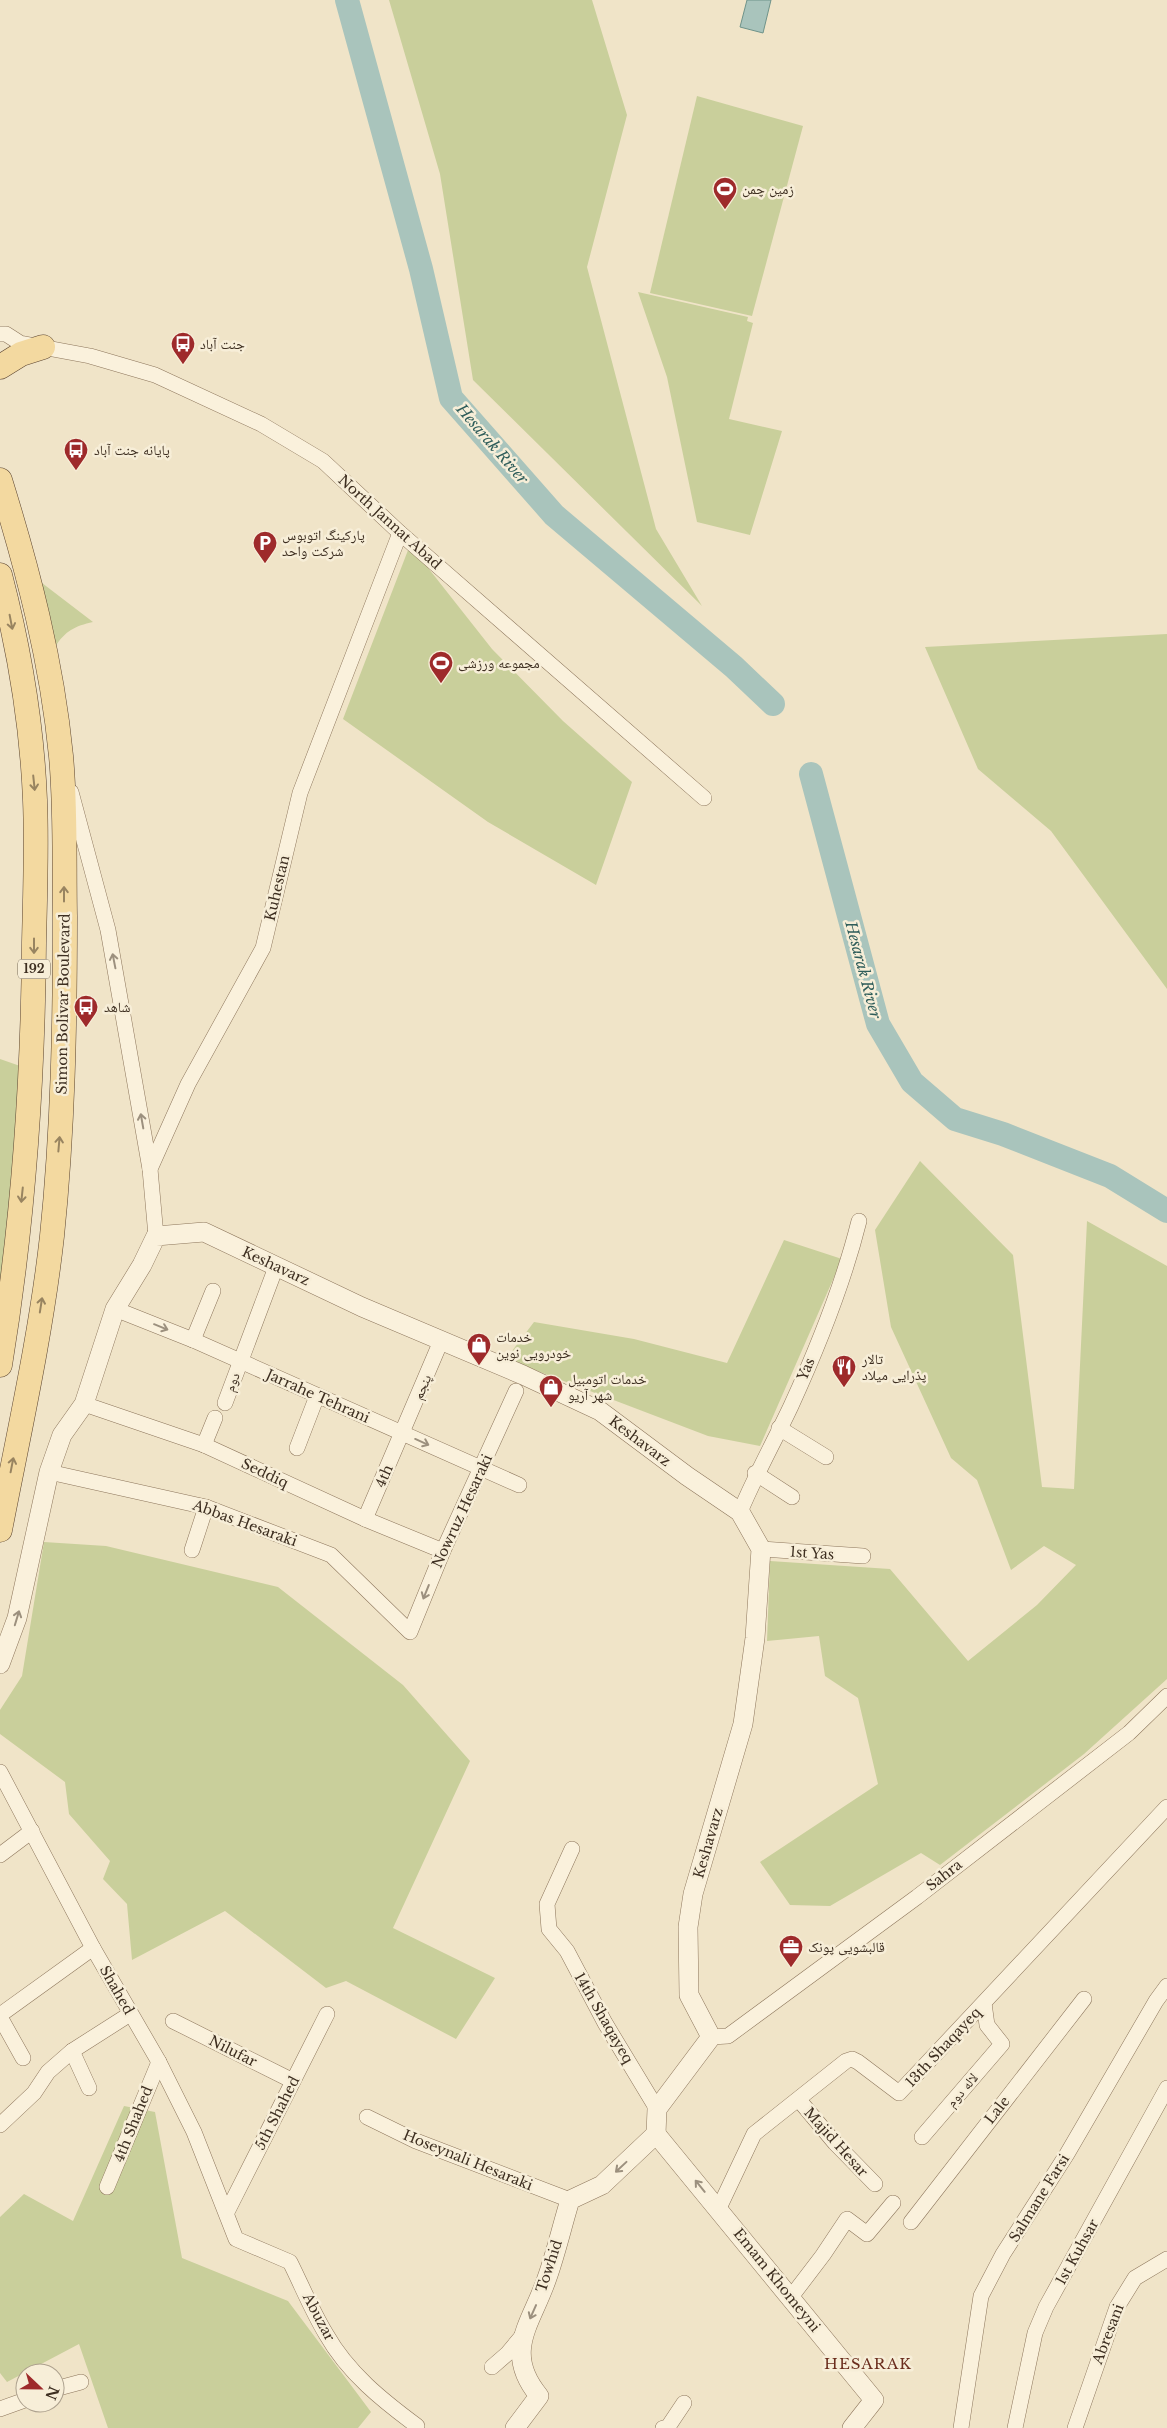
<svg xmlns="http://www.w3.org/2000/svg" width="1167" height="2428" font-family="'Libre Baskerville','Noto Naskh Arabic',serif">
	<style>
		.green { fill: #c9cf9b }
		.water { fill: #a9c4bc; stroke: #6f938a }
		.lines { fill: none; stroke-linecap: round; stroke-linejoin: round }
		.river { stroke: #a9c4bc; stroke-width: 24 }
		.minor-casing { stroke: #8d765c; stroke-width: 16 }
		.tertiary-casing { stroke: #8d765c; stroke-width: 20 }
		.primary-casing { stroke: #5b4430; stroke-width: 25 }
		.minor { stroke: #faf1dc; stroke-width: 15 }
		.tertiary { stroke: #faf1dc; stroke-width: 19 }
		.primary { stroke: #f3d9a0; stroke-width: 24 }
		.oneway { stroke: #988460 }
		.oneway2 { stroke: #9c907e }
		.labels { text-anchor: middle; stroke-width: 5; stroke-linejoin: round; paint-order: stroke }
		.shield { fill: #f7eed8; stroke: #756857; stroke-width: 1 }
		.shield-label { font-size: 12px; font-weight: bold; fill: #3d2e20 }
		.poi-label { font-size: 14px; fill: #3d2e20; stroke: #f7eed8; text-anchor: start }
		.street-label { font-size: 14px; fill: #3d2e20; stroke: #f7eed8 }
		.water-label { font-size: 15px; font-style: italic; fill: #2f5d5a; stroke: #f7eed8 }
		.neighbourhood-label { font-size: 15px; letter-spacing: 1px; fill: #6b2e1e; stroke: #f7eed8 }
	</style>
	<rect width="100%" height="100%" fill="#f0e4c8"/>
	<g class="green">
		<polygon points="389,0 592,0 627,115 587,267 656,529 702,606 473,380 440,174"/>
		<polygon points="697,96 803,126 752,316 650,293"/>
		<polygon points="638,292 748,317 747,321 753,323 729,419 782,431 750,535 697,522 667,377"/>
		<polygon points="410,545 492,649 563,721 632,782 596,885 488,822 343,719"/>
		<path d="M42 583 93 622C75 626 65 631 55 647Z"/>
		<polygon points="1167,634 1167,989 1051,831 978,769 925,647"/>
		<polygon points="0,1059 23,1067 0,1295"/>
		<polygon points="920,1161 1013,1255 1042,1487 1074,1489 1087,1221 1167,1266 1167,1679 1084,1754 940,1865 921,1853 830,1906 790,1905 760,1862 878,1784 858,1698 825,1676 819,1636 767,1641 770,1561 890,1569 968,1661 1037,1605 1076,1565 1044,1546 1011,1570 977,1480 951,1458 891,1327 875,1230"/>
		<polygon points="784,1240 842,1259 760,1446 708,1436 506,1359 534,1322 634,1339 727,1363"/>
		<polygon points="44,1542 106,1546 278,1587 403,1685 470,1761 393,1928 495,1978 456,2039 346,1981 326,1988 225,1911 132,1960 127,1904 103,1879 110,1861 69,1814 65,1782 0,1734 0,1710 22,1676"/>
		<polygon points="124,2106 155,2112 182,2258 288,2301 371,2412 358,2428 108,2428 79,2344 7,2382 0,2373 0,2217 24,2194 73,2221"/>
	</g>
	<polygon class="water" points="747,0 771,0 763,33 740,27"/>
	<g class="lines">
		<g class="river">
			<polyline points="347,0 421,269 451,398 554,515 734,667 773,704"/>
			<polyline points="811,774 878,1024 912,1082 955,1119 1003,1134 1110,1176 1167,1211"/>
		</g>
		<defs>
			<g id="minor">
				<polyline points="0,334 6,334 20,343 90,356 155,375 261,424 323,461 400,533 704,798"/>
				<polyline points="71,792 108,930 150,1169"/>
				<polyline points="156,1236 150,1169 188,1084 263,948 300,793 400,533"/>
				<polyline points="115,1309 193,1340 519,1485"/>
				<polyline points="193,1340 213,1291"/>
				<polyline points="225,1403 276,1267"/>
				<polyline points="84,1404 204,1445 365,1519 443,1551"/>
				<polyline points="779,1428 826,1457"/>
				<polyline points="204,1445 215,1418"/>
				<polyline points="297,1448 317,1396"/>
				<polyline points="49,1472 206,1507 331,1555 410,1632 443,1551 516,1391"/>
				<polyline points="755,1473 792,1497"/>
				<path d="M740 1512C755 1476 774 1442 791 1406 818 1347 843 1285 859 1221"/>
				<polyline points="365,1519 441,1341"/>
				<polyline points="761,1549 863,1556"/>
				<polyline points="192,1550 206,1507"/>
				<path d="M0 1772 93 1948 159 2062 194 2132 236 2239 290 2262C302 2286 312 2311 326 2334 348 2373 382 2400 417 2426"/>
				<polyline points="572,1849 547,1904 549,1929 567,1951 605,2023 657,2109"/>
				<polyline points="0,1855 32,1831"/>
				<polyline points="0,2015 93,1948"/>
				<polyline points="0,2017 23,2058"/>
				<polyline points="173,2021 293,2081"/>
				<polyline points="711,2037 728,2036 917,1897 1129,1733 1167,1696"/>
				<polyline points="72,2051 89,2088"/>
				<polyline points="799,2100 835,2143 875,2184"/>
				<polyline points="367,2117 416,2141 570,2200"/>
				<polyline points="0,2125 34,2093 48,2072 72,2051 130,2014"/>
				<polyline points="922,2137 1002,2044 987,2025 984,2003"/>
				<polyline points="107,2187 159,2062"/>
				<polyline points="719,2208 754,2134 846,2061 852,2059 858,2062 899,2093 1167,1807"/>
				<polyline points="227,2212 327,2014"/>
				<polyline points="911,2222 1084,1999"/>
				<polyline points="791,2297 823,2255 847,2219 867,2234 893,2203"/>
				<polyline points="492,2367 507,2354 522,2336"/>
				<polyline points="55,2389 81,2382"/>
				<polyline points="0,2409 25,2400"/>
				<polyline points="663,2428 668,2427 684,2403"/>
				<polyline points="961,2428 981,2296 1003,2254 1067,2154 1156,2001 1167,1986"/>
				<polyline points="1015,2428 1035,2333 1046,2307 1167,2088"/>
				<polyline points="1075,2428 1117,2307 1135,2278 1167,2259"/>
			</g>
			<g id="tertiary">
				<polyline points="0,1664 17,1618 49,1472 62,1435 84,1404 115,1309 142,1265 156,1236 204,1232 362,1307 523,1375 600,1411 687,1476 740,1512 761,1549 755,1638 743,1724 693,1894 688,1927 689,1995 711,2037 657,2109 656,2134"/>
				<polyline points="656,2134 874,2400 852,2428"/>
				<path d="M515 2428 539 2396C502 2351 532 2323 547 2278 556 2253 562 2226 570 2200L602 2185 656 2134"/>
			</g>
			<g id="primary">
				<polyline points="0,367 21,354 43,347"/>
				<path d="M0 480C28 570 52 662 61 756 66 809 64 863 65 916 65 1023 63 1130 52 1236 41 1335 19 1432 0 1530"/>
				<path d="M0 575C19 648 32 725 35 800 37 847 35 896 34 943 33 1085 23 1225 0 1365"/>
			</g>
		</defs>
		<use href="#minor" class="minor-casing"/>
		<use href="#tertiary" class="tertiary-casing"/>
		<use href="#primary" class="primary-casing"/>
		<use href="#minor" class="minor"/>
		<use href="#tertiary" class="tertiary"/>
		<use href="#primary" class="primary"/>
	</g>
	<defs><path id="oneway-shaft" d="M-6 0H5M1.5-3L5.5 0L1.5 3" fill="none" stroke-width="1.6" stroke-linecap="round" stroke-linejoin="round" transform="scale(1.25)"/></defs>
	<g class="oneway">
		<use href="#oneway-shaft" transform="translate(11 622) rotate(79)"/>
		<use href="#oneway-shaft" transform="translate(34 783) rotate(84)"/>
		<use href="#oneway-shaft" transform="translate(64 894) rotate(-90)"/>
		<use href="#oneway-shaft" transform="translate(34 946) rotate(90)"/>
		<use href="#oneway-shaft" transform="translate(59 1144) rotate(-85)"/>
		<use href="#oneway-shaft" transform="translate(22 1195) rotate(96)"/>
		<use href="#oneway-shaft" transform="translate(41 1305) rotate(-81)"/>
		<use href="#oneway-shaft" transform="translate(12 1465) rotate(-79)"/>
	</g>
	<g class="oneway2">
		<use href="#oneway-shaft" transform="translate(114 961) rotate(-101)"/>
		<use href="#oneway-shaft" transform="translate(142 1121) rotate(-100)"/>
		<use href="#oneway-shaft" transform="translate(161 1327) rotate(22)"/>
		<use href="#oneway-shaft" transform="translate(422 1442) rotate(24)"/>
		<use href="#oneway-shaft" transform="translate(426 1592) rotate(112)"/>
		<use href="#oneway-shaft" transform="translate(17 1618) rotate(-73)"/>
		<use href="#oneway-shaft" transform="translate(621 2167) rotate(137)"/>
		<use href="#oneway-shaft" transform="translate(700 2186) rotate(-129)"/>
		<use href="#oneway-shaft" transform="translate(533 2312) rotate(114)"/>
	</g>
	<defs>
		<symbol id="stadium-pin" viewBox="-11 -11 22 30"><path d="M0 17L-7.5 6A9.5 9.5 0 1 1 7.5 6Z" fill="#9e2a2b" stroke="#f7eed8"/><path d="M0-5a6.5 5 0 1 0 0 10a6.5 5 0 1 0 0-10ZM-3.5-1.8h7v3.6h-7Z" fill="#fff"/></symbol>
		<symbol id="bus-pin" viewBox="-11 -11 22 30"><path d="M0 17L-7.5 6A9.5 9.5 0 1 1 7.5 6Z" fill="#9e2a2b" stroke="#f7eed8"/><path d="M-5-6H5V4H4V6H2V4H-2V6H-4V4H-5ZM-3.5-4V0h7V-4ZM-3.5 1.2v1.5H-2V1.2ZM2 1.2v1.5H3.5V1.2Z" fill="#fff"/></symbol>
		<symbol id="parking-pin" viewBox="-11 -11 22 30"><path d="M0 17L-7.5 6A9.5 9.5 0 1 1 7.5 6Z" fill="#9e2a2b" stroke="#f7eed8"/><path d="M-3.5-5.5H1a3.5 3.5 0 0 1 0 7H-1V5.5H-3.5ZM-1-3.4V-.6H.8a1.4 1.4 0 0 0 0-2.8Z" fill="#fff"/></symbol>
		<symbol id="shop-pin" viewBox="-11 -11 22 30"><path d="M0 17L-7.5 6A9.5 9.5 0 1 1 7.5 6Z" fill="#9e2a2b" stroke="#f7eed8"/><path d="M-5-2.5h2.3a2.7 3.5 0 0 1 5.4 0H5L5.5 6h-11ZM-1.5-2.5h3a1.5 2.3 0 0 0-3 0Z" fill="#fff"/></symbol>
		<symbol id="restaurant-pin" viewBox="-11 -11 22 30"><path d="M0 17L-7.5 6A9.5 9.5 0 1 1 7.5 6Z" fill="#9e2a2b" stroke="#f7eed8"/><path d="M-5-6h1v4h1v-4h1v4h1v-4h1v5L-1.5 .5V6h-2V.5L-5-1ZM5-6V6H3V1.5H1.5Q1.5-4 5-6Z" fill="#fff"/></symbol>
		<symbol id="office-pin" viewBox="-11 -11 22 30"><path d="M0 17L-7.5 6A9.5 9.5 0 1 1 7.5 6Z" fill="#9e2a2b" stroke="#f7eed8"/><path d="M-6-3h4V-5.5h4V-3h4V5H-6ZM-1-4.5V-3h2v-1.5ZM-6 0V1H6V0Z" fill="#fff"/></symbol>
	</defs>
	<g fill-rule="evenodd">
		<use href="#stadium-pin" x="711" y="175" width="28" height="38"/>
		<use href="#bus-pin" x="169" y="330" width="28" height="38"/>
		<use href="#bus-pin" x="62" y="436" width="28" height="38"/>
		<use href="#parking-pin" x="251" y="529" width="28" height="38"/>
		<use href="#stadium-pin" x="427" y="649" width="28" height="38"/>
		<use href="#bus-pin" x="72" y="993" width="28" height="38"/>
		<use href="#shop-pin" x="465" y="1331" width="28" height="38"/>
		<use href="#restaurant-pin" x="830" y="1353" width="28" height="38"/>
		<use href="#shop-pin" x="537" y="1373" width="28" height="38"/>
		<use href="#office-pin" x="777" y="1933" width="28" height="38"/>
	</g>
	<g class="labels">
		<rect class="shield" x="18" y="959.5" width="32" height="19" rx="4"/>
		<g class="shield-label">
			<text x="34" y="973">192</text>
		</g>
		<g class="poi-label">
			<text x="742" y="194">زمین چمن</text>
			<text x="200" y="349">جنت آباد</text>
			<text x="94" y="455">پایانه جنت آباد</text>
			<text x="282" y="540">پارکینگ اتوبوس<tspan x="282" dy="16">شرکت واحد</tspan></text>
			<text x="458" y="668">مجموعه ورزشی</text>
			<text x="104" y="1012">شاهد</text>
			<text x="496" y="1342">خدمات<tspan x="496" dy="16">خودرویی نوین</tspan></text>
			<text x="862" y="1364">تالار<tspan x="862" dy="16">پذرایی میلاد</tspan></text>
			<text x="568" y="1384">خدمات اتومبیل<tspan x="568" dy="16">شهر آریو</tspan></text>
			<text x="808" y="1952">قالبشویی پونک</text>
		</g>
		<g class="street-label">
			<text transform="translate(390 522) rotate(42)" y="5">North Jannat Abad</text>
			<text transform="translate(277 888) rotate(-77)" y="5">Kuhestan</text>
			<text transform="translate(63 1004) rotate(-89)" y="5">Simon Bolivar Boulevard</text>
			<text transform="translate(276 1266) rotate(25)" y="5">Keshavarz</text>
			<text transform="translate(806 1369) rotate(-67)" y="5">Yas</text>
			<text transform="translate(232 1382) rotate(-70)" y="5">دوم</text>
			<text transform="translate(422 1387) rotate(-67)" y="5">پنجم</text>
			<text transform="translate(318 1396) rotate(24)" y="5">Jarrahe Tehrani</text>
			<text transform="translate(640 1441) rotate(37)" y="5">Keshavarz</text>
			<text transform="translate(265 1473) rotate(25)" y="5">Seddiq</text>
			<text transform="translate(384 1476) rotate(-66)" y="5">4th</text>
			<text transform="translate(462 1511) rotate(-65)" y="5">Nowruz Hesaraki</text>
			<text transform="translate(245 1523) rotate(20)" y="5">Abbas Hesaraki</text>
			<text transform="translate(812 1553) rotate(4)" y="5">1st Yas</text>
			<text transform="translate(708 1843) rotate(-74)" y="5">Keshavarz</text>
			<text transform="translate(944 1875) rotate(-38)" y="5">Sahra</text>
			<text transform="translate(117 1990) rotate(60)" y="5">Shahed</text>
			<text transform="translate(604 2018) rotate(60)" y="5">14th Shaqayeq</text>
			<text transform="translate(943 2047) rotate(-47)" y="5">13th Shaqayeq</text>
			<text transform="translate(233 2051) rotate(27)" y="5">Nilufar</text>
			<text transform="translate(962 2090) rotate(-49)" y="5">لاله دوم</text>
			<text transform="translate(997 2110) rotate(-52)" y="5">Lale</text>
			<text transform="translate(277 2113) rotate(-63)" y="5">5th Shahed</text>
			<text transform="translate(133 2124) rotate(-68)" y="5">4th Shahed</text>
			<text transform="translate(836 2142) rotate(48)" y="5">Majid Hesar</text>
			<text transform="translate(468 2160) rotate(22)" y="5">Hoseynali Hesaraki</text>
			<text transform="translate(1039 2198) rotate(-58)" y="5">Salmane Farsi</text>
			<text transform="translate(1077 2252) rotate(-61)" y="5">1st Kuhsar</text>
			<text transform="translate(549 2266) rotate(-72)" y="5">Towhid</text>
			<text transform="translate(777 2280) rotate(51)" y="5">Emam Khomeyni</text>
			<text transform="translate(319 2317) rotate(62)" y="5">Abuzar</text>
			<text transform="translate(1108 2334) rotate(-69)" y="5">Abresani</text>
		</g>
		<g class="water-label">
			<text transform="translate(492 444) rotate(49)" y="5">Hesarak River</text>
			<text transform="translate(863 970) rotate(75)" y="5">Hesarak River</text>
		</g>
		<g class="neighbourhood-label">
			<text x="868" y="2369">HESARAK</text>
		</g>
	</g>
	<g transform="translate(40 2388) rotate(112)"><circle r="24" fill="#f7eed8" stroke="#ada18e"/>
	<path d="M0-4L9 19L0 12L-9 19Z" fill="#9e2a2b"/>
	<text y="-8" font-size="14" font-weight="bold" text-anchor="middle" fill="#3d2e20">N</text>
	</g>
</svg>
